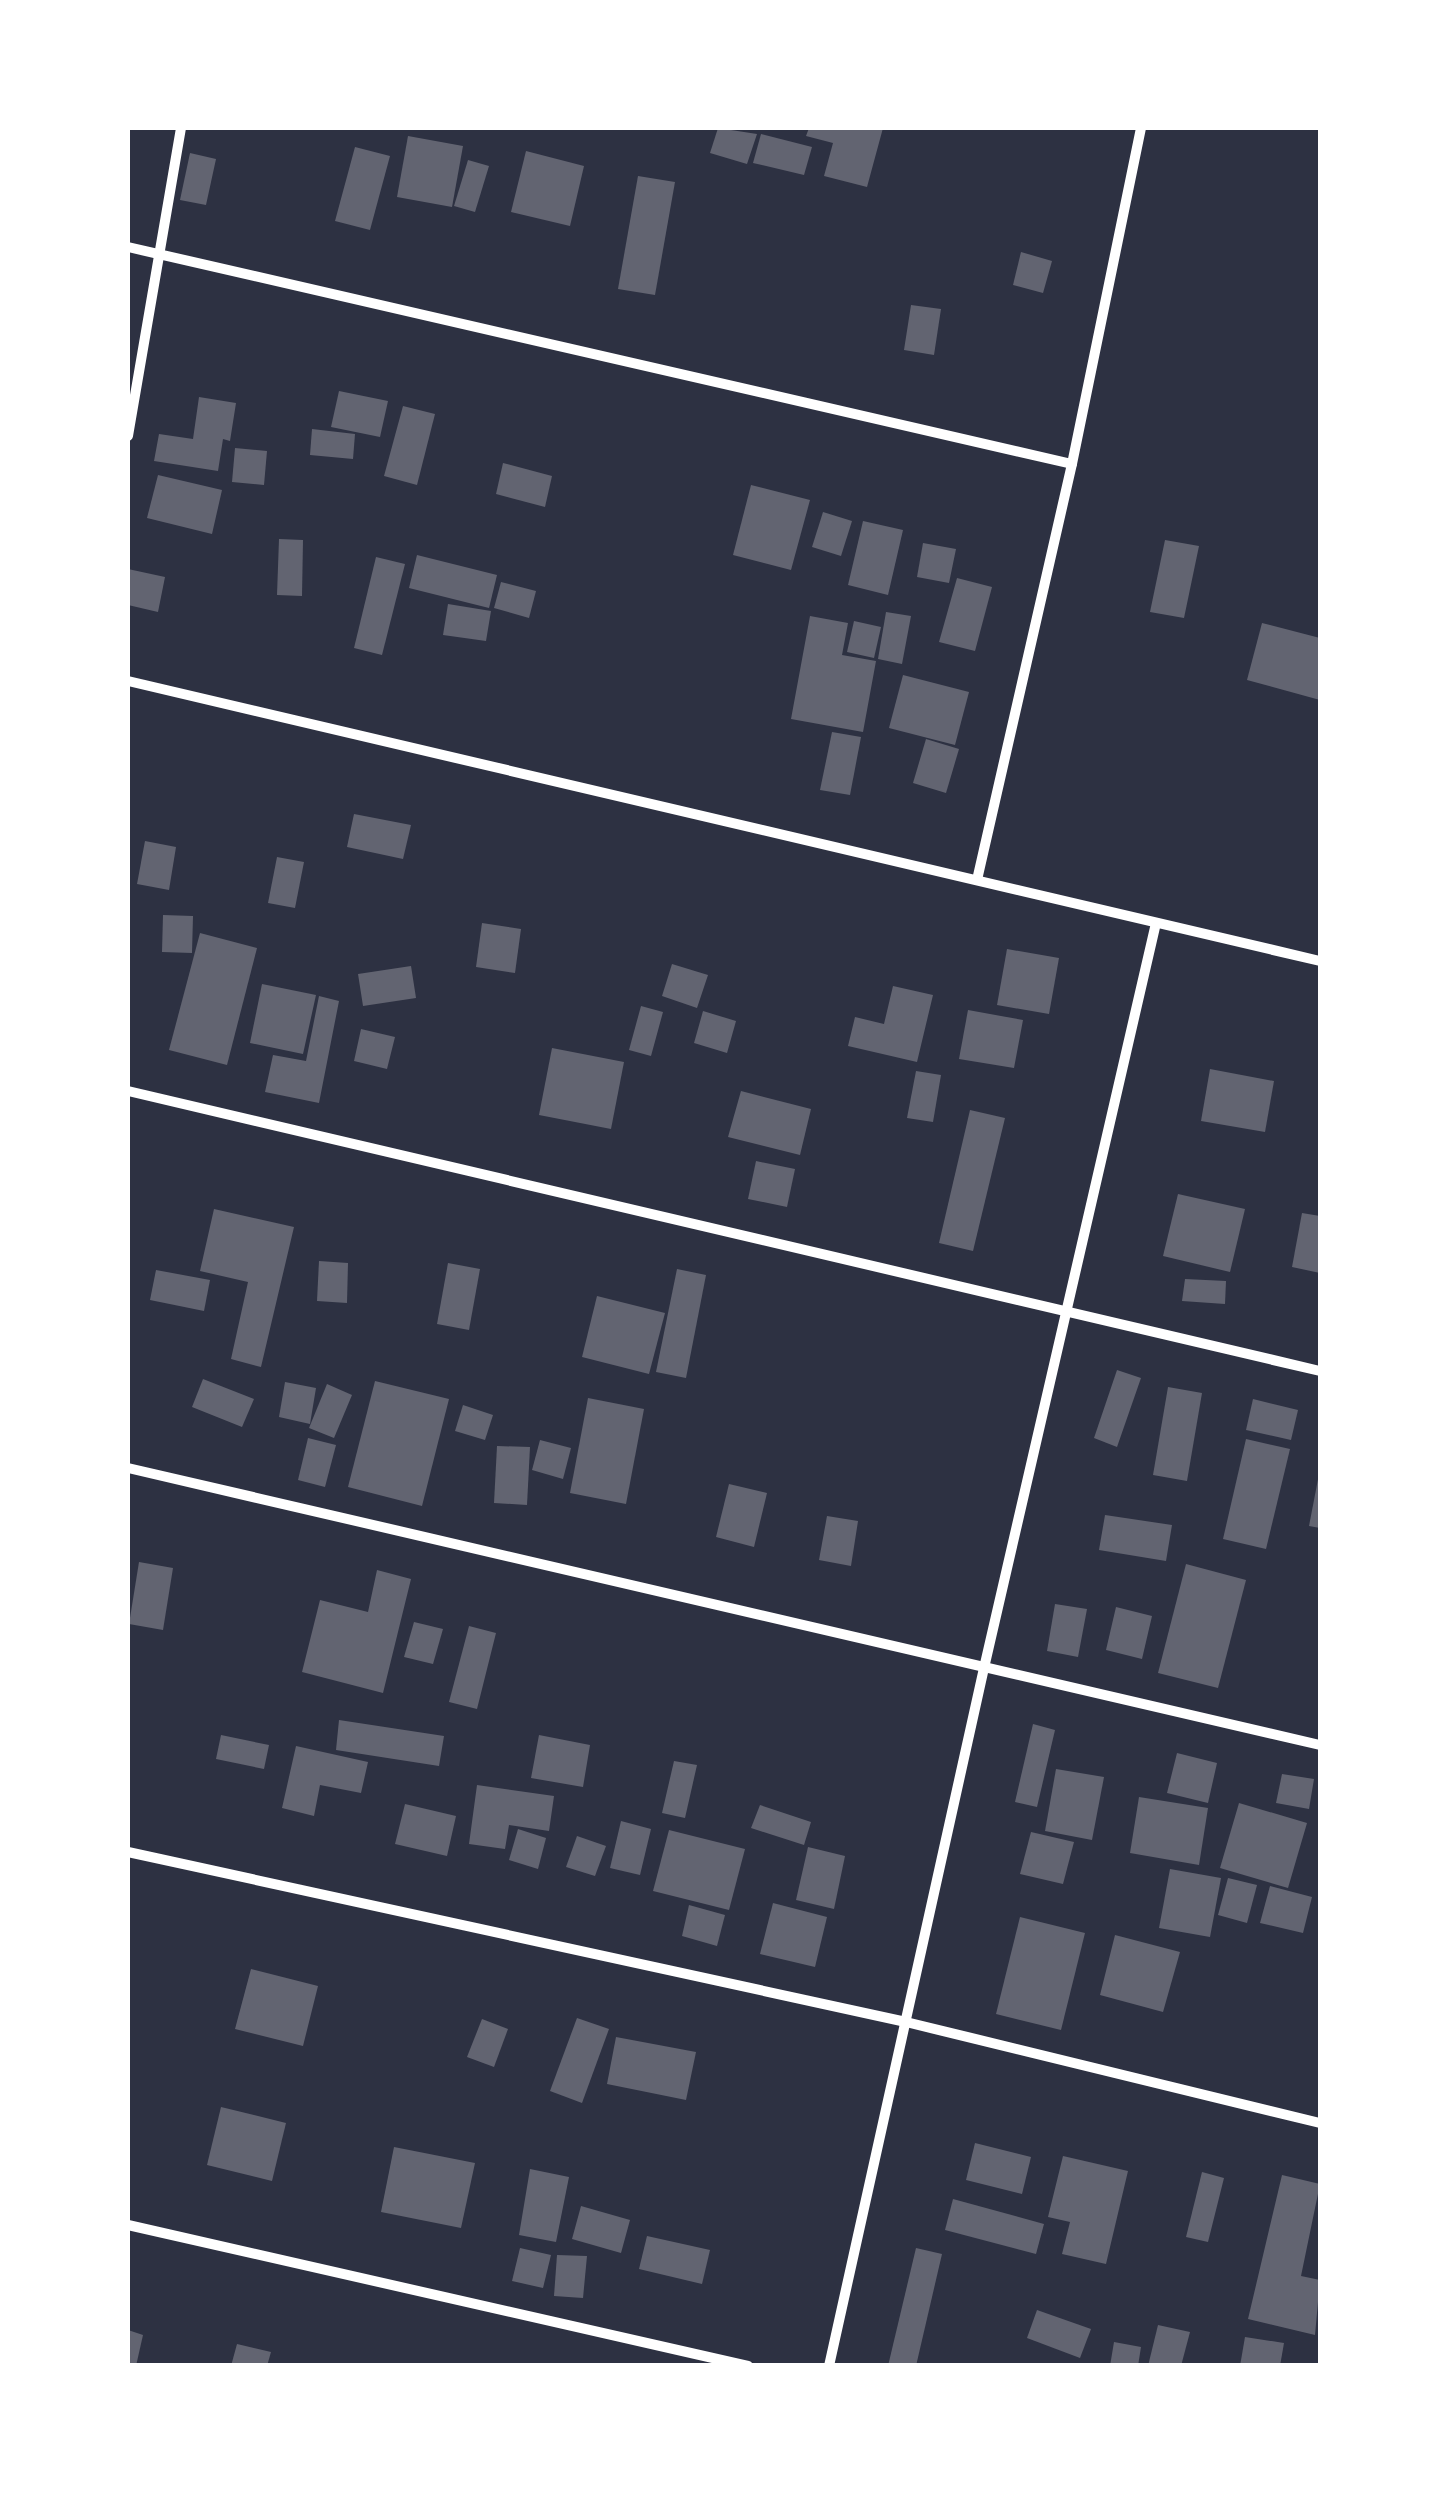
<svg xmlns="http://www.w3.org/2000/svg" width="1448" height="2493" font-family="'Asap Condensed',sans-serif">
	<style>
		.building { fill: #626471 }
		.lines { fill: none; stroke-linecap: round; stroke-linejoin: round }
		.minor { stroke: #fff; stroke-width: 10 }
	</style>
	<rect width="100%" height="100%" fill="#2d3142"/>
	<g class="building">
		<polygon points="718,128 757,134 747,164 710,153"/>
		<polygon points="809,128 883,128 867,187 824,176 833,143 806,136"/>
		<polygon points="761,134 812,147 804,175 753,163"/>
		<polygon points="408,136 463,146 452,207 397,197"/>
		<polygon points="355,147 390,156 370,230 335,221"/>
		<polygon points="526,151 584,166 570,226 511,212"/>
		<polygon points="190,153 216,159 206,205 180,200"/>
		<polygon points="468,160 489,166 475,212 454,206"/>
		<polygon points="638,176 675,182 655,295 618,289"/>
		<polygon points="1021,252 1052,261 1043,293 1013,285"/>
		<polygon points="911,305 941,309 934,355 904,350"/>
		<polygon points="339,391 388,401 380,437 331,427"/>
		<polygon points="199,397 236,403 230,441 223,439 218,471 154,461 159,434 193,439"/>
		<polygon points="403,406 435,414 417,485 384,476"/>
		<polygon points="312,429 355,434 353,459 310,455"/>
		<polygon points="235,448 267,451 264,485 232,482"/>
		<polygon points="503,463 552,476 545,507 496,494"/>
		<polygon points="158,475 222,490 212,534 147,518"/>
		<polygon points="751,485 810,500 791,570 733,555"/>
		<polygon points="823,512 852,521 841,556 812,547"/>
		<polygon points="863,521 903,530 888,595 848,585"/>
		<polygon points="279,539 303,540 302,596 277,595"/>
		<polygon points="1165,540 1199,546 1184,618 1150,612"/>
		<polygon points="923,543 956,549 949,583 917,577"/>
		<polygon points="417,555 497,575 489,608 409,588"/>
		<polygon points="376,557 405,564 382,655 354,648"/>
		<polygon points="128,569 165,577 158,612 128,605"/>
		<polygon points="957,578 992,587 975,651 939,642"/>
		<polygon points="501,582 536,591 529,618 494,608"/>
		<polygon points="448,604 491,611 486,641 443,635"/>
		<polygon points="886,612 911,616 902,664 878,659"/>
		<polygon points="810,616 848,623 842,655 876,661 863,732 791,719"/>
		<polygon points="854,621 881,627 874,658 847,652"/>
		<polygon points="1262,623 1320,638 1320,700 1247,680"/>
		<polygon points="903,675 969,692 955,745 889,728"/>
		<polygon points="832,732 861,737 850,795 820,790"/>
		<polygon points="926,739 959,749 946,793 913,783"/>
		<polygon points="354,814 411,825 403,859 347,847"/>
		<polygon points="145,841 176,847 169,890 137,884"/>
		<polygon points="277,857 304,862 295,908 268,903"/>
		<polygon points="163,915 193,916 192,953 162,952"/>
		<polygon points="482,923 521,929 515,973 476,967"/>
		<polygon points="200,933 257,948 227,1065 169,1050"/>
		<polygon points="1007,949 1059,958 1049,1014 997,1005"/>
		<polygon points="672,964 708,975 697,1008 662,996"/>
		<polygon points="411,966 416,998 363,1006 358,974"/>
		<polygon points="262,984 316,995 303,1054 250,1043"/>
		<polygon points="893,986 933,995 917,1062 848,1046 855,1017 884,1024"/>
		<polygon points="319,996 339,1001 319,1103 265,1092 273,1055 306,1061"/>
		<polygon points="641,1006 663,1012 651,1056 629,1050"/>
		<polygon points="968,1010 1023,1020 1014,1068 959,1059"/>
		<polygon points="703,1011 736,1021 727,1053 694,1043"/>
		<polygon points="361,1029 395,1037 387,1069 354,1061"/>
		<polygon points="552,1048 624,1062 611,1129 539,1115"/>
		<polygon points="1210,1069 1274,1081 1265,1132 1201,1121"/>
		<polygon points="916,1071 941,1075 933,1122 907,1118"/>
		<polygon points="741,1091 811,1109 800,1155 728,1137"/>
		<polygon points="970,1110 1005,1118 973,1251 939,1243"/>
		<polygon points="756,1161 795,1169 787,1207 748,1199"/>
		<polygon points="1178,1194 1245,1209 1230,1272 1163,1256"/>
		<polygon points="214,1209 294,1227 261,1367 231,1359 248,1282 200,1271"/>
		<polygon points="1302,1213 1320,1216 1320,1273 1292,1267"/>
		<polygon points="319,1261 348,1263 347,1303 317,1301"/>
		<polygon points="448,1263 480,1269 469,1330 437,1324"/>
		<polygon points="677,1269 706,1275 686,1378 656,1372"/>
		<polygon points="156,1270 210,1280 204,1311 150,1300"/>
		<polygon points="1185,1279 1226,1281 1225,1304 1182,1301"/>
		<polygon points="597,1296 665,1313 649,1374 582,1357"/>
		<polygon points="1117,1370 1141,1378 1117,1447 1094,1438"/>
		<polygon points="203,1379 254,1399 242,1427 192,1407"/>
		<polygon points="375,1381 449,1399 422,1506 348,1487"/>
		<polygon points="285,1382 316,1388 310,1424 279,1417"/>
		<polygon points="327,1384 352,1395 334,1438 309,1428"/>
		<polygon points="1168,1387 1202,1393 1187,1481 1153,1475"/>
		<polygon points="588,1398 644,1409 626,1504 570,1493"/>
		<polygon points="1253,1399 1298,1410 1291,1440 1246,1430"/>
		<polygon points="463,1405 493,1415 485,1440 455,1431"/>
		<polygon points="308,1438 336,1445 325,1487 298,1480"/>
		<polygon points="1246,1439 1290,1449 1266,1549 1223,1539"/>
		<polygon points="540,1440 571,1448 563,1479 532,1470"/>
		<polygon points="497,1446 530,1447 527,1505 494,1503"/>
		<polygon points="1319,1474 1320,1474 1320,1528 1309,1526"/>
		<polygon points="729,1484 767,1493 754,1547 716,1537"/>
		<polygon points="1105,1515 1172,1525 1166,1561 1099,1550"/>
		<polygon points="827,1516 858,1521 851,1566 819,1560"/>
		<polygon points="139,1562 173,1568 163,1630 129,1624"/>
		<polygon points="1186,1564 1246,1580 1218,1688 1158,1673"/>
		<polygon points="377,1570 411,1579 383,1693 302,1672 320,1600 368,1612"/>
		<polygon points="1055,1604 1087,1609 1078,1657 1047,1651"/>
		<polygon points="1116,1607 1152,1616 1142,1659 1106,1650"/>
		<polygon points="414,1622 443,1629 433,1664 404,1657"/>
		<polygon points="469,1626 496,1633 477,1709 449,1702"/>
		<polygon points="339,1720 444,1736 439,1766 336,1750"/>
		<polygon points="1033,1724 1055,1730 1037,1807 1015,1802"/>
		<polygon points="221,1735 269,1745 264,1769 216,1759"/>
		<polygon points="539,1735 590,1745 583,1787 531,1778"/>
		<polygon points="296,1746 368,1762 361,1793 320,1785 314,1816 282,1808"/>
		<polygon points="1177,1753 1217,1763 1208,1803 1167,1793"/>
		<polygon points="674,1761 697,1765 685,1818 662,1813"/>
		<polygon points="1056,1769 1104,1777 1092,1840 1045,1831"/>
		<polygon points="1282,1774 1314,1779 1309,1809 1276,1803"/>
		<polygon points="477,1785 554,1796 549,1831 509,1825 505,1849 469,1844"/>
		<polygon points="1139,1797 1208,1808 1199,1865 1130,1853"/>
		<polygon points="1239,1803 1307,1823 1288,1888 1220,1868"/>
		<polygon points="405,1804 456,1816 447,1856 395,1844"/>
		<polygon points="760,1805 811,1822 804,1845 751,1828"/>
		<polygon points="621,1821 651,1829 640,1875 610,1868"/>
		<polygon points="518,1829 546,1838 538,1869 509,1860"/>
		<polygon points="669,1830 745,1849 729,1910 653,1891"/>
		<polygon points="1031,1832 1074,1842 1063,1884 1020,1874"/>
		<polygon points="577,1836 606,1846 595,1876 566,1867"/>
		<polygon points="808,1847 845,1856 834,1909 796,1900"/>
		<polygon points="1170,1869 1221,1878 1210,1937 1159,1928"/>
		<polygon points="1228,1878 1257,1885 1247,1923 1218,1915"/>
		<polygon points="1270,1886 1312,1897 1303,1933 1260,1923"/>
		<polygon points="773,1903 827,1917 815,1967 760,1954"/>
		<polygon points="689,1905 725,1915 717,1946 682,1936"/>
		<polygon points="1020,1917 1085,1933 1061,2030 996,2014"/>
		<polygon points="1115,1935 1180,1952 1163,2012 1100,1995"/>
		<polygon points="251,1969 318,1986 303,2046 235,2029"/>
		<polygon points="577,2018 609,2029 582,2103 550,2091"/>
		<polygon points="482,2019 508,2029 494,2067 467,2057"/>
		<polygon points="616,2037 696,2052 686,2100 607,2084"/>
		<polygon points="221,2107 286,2123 272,2181 207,2165"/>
		<polygon points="975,2143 1031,2157 1022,2194 966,2180"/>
		<polygon points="394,2147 475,2163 461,2228 381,2212"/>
		<polygon points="1063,2156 1128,2171 1106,2264 1062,2254 1070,2222 1048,2217"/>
		<polygon points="530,2169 569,2177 556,2242 519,2235"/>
		<polygon points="1202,2172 1224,2178 1208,2242 1186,2237"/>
		<polygon points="1282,2175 1320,2184 1301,2276 1320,2280 1315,2335 1248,2319"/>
		<polygon points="953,2199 1044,2224 1036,2254 945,2230"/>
		<polygon points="581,2206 630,2220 621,2253 572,2239"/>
		<polygon points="647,2236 710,2250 702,2284 639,2269"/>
		<polygon points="520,2248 551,2255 543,2288 512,2281"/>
		<polygon points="916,2248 942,2254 916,2366 888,2366"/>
		<polygon points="557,2255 587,2256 583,2298 554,2296"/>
		<polygon points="1037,2310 1091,2329 1080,2358 1027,2338"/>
		<polygon points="1158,2325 1190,2332 1181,2366 1148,2366"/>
		<polygon points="128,2330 143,2335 136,2366 128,2366"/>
		<polygon points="1245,2337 1284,2343 1280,2366 1240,2366"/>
		<polygon points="1114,2342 1141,2347 1138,2366 1110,2366"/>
		<polygon points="237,2344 271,2352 267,2366 231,2366"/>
	</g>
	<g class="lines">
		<g class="minor">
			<polyline points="128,247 1072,464"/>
			<polyline points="128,436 181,128"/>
			<polyline points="128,681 1320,961"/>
			<polyline points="977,880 1072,464 1141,128"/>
			<polyline points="128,1091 1320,1371"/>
			<polyline points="128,1468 1320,1745"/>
			<polyline points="128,1852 906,2022 1320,2123"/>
			<polyline points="128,2225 748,2366"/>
			<polyline points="829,2366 984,1668 1156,923"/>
		</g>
	</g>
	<rect width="1448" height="2493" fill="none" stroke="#ffffff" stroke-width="260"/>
</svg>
